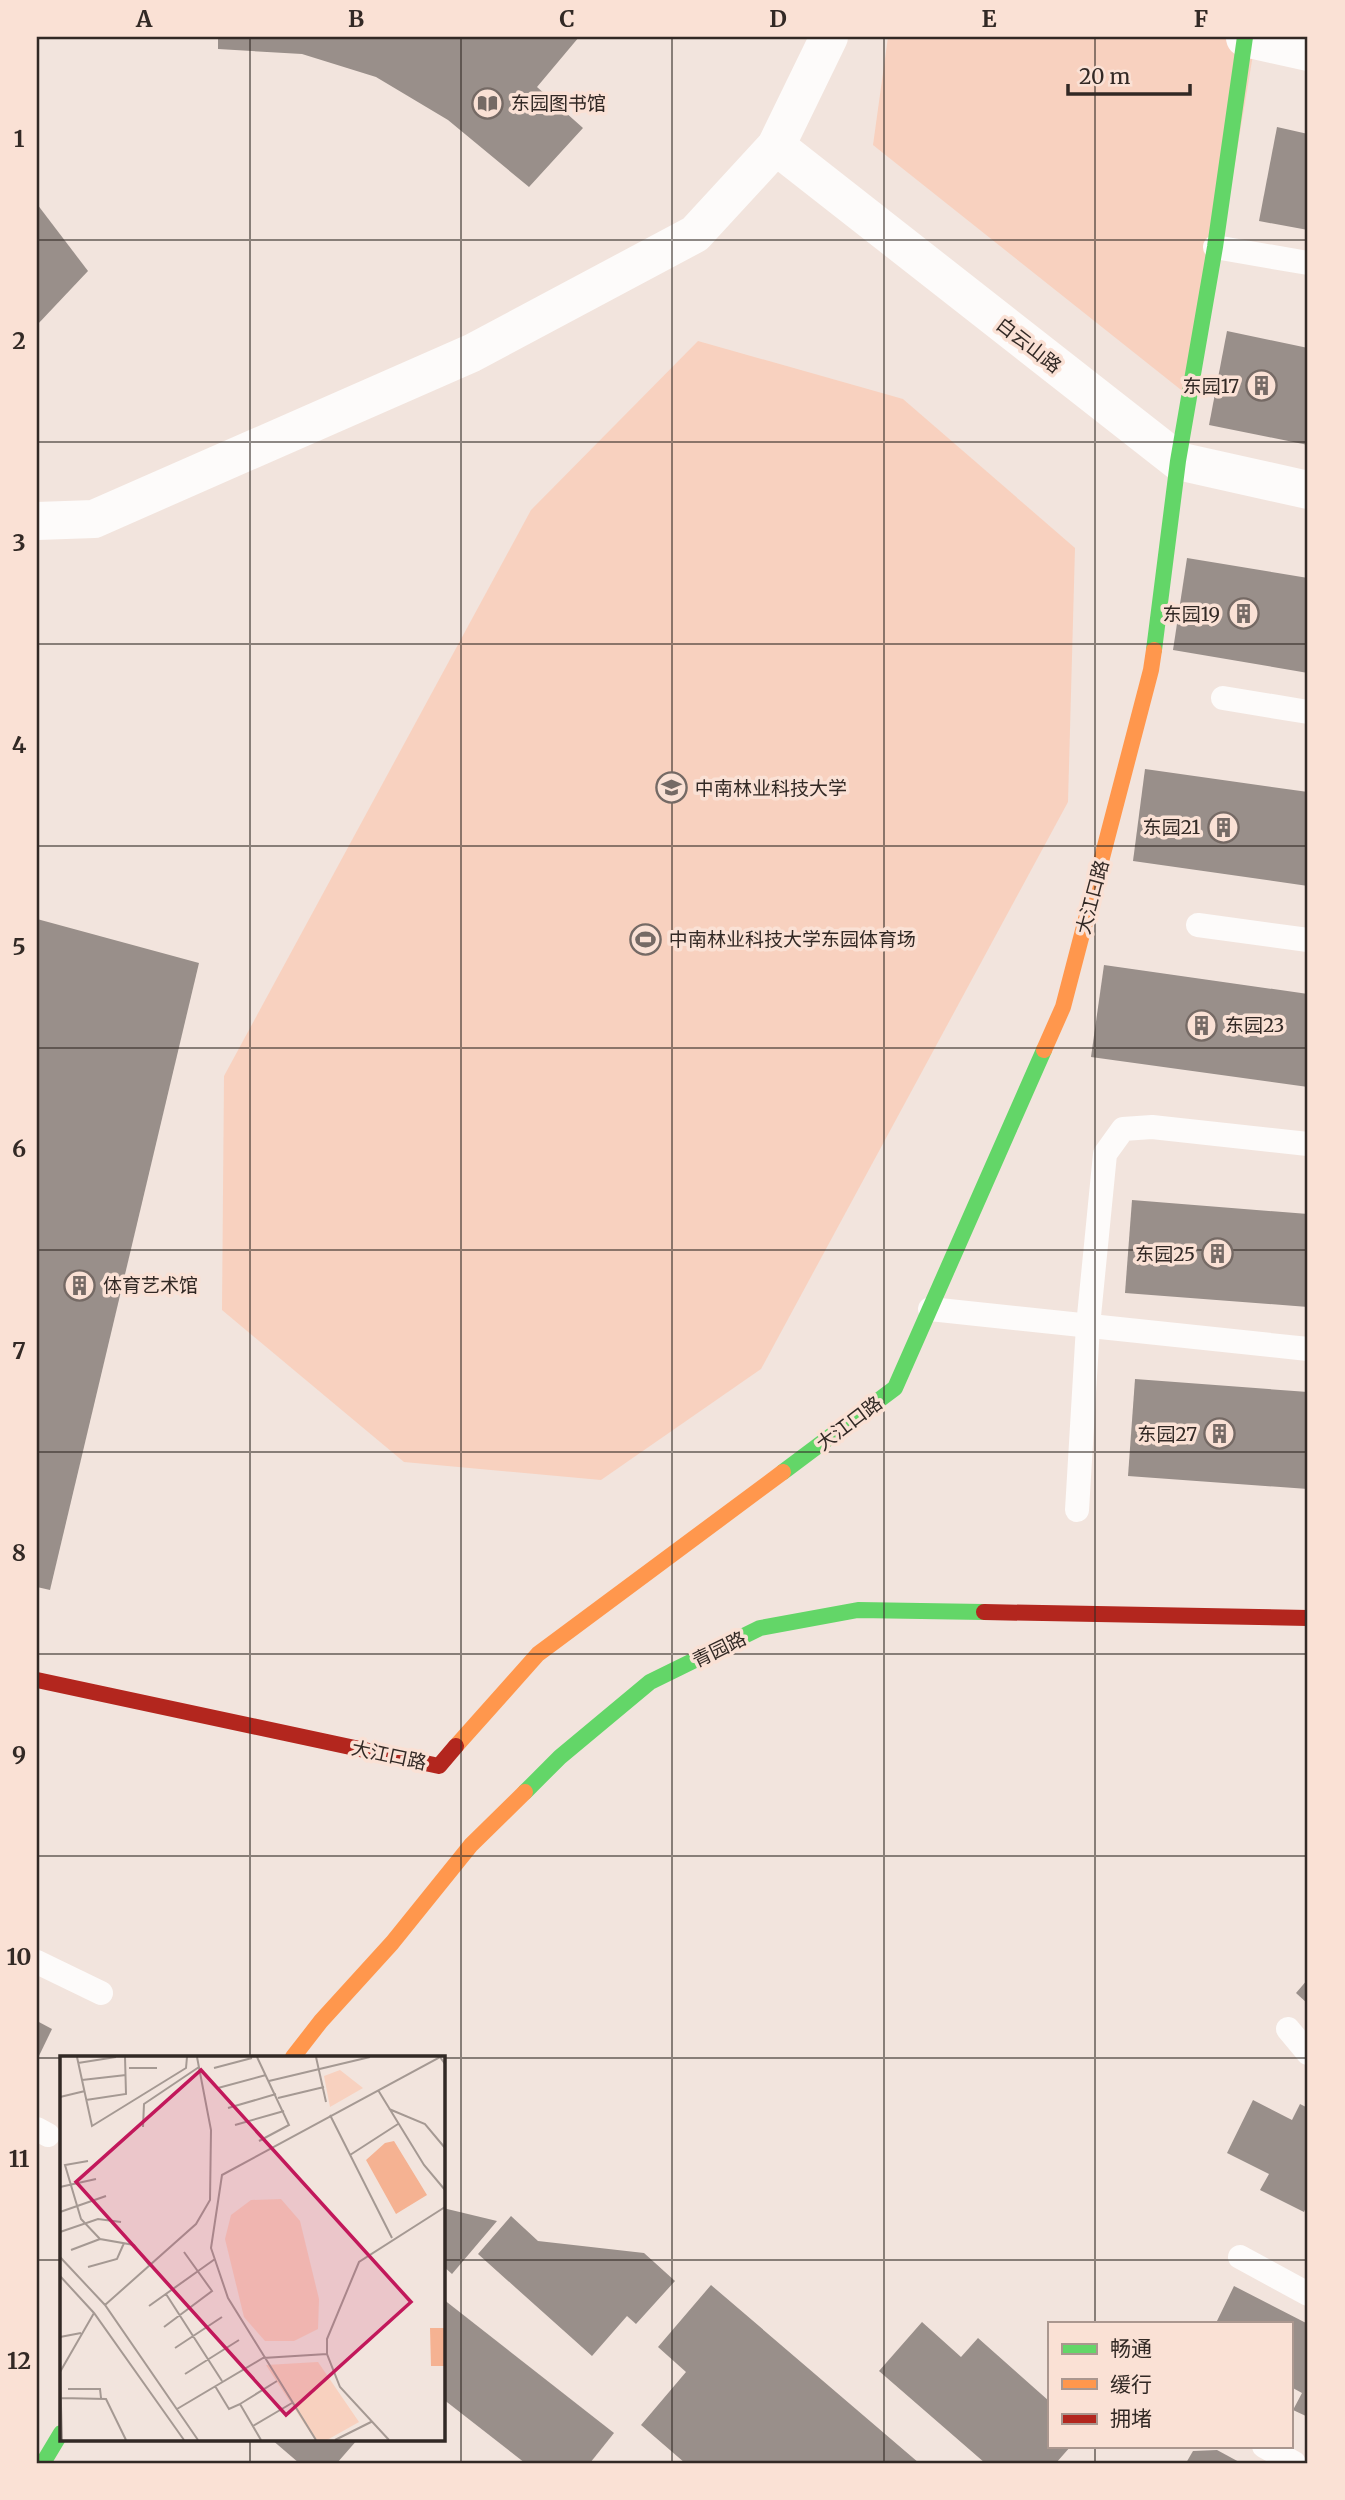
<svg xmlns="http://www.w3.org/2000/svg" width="1345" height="2500" font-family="Merriweather,'Noto Sans SC',serif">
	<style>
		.green { fill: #f8d1bf }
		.building { fill: #998f8a }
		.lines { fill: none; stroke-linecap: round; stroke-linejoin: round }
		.lane { stroke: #fdfbfa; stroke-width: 24 }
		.street { stroke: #fdfbfa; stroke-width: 38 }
		.fast { stroke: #63d668; stroke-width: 16 }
		.slow { stroke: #ff974d; stroke-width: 16 }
		.jam { stroke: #b3261e; stroke-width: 16 }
		.grid { fill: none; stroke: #322925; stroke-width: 2; stroke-opacity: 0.55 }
		.labels { text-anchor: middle; stroke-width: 7; stroke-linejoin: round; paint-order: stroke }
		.poi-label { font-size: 19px; fill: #322925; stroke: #fae1d5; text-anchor: start }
		.street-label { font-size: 19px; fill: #322925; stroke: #fae1d5 }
		.inset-road { fill: none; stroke: #a59993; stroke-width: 2 }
		.view { fill: #c2185b; fill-opacity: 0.15; stroke: #c2185b; stroke-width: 3.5 }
		.inset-edge { fill: none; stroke: #322925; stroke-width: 3.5 }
		.neatline { fill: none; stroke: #322925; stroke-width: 2.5 }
		.grid-label { font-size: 23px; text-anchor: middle; font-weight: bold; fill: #322925 }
	</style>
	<rect width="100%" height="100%" fill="#f2e4dd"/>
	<g class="green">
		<polygon points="888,37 1256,37 1195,401 873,145"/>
		<polygon points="698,341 903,399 1075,548 1068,802 761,1369 601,1480 404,1462 222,1310 224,1076 531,510"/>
	</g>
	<g class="building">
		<polygon points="218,37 579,37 537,87 583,128 529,187 448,120 376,77 302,54 218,49"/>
		<polygon points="1277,127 1308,134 1308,230 1259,221"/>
		<polygon points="37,204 88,271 37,325"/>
		<polygon points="1227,331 1308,348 1308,445 1209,425"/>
		<polygon points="1187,558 1308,578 1308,673 1173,650"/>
		<polygon points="1145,769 1308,792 1308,886 1133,861"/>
		<polygon points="37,919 199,963 50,1590 37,1587"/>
		<polygon points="1104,965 1308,994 1308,1087 1091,1057"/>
		<polygon points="1132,1200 1308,1214 1308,1307 1125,1293"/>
		<polygon points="1135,1379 1308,1392 1308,1489 1128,1476"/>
		<polygon points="1308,1979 1308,2004 1296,1993"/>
		<polygon points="37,2021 52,2029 37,2060"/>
		<polygon points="1253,2100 1292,2120 1300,2104 1308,2108 1308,2203 1304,2212 1260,2190 1269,2174 1227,2153"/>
		<polygon points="443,2208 497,2221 452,2274 443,2266"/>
		<polygon points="511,2216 538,2241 644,2253 675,2281 636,2324 627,2316 592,2356 478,2254"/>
		<polygon points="711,2285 919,2463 685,2463 641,2425 686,2372 658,2347"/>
		<polygon points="1234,2286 1308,2324 1308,2417 1293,2410 1302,2393 1291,2387 1291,2323 1216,2323"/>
		<polygon points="443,2299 614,2433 590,2463 525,2463 443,2399"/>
		<polygon points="922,2322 961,2357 978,2338 1049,2401 1049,2446 1071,2446 1056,2463 985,2463 879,2371"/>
		<polygon points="271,2439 358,2439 337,2463 299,2463"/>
		<polygon points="1217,2450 1241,2463 1186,2463 1193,2451"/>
	</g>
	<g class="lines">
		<g class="lane">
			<polyline points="1215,247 1308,263"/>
			<polyline points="1223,698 1308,712"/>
			<polyline points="1198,925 1308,940"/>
			<polyline points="930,1309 1308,1349"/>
			<polyline points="1077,1510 1088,1326 1105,1154 1123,1129 1152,1127 1308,1144"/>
			<polyline points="37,1962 101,1993"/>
			<polyline points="1288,2029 1308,2053"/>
			<polyline points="37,2129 48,2135"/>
			<polyline points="1240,2257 1308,2294"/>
			<polyline points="1264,2446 1294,2463"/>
		</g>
		<g class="street">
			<polyline points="1245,38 1308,52"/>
			<polyline points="776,146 1178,461 1308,490"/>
			<polyline points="37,521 94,519 472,353 695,234 776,146 829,37"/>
		</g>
		<g class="fast">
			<polyline points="1154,650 1178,461 1215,247 1245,37"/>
			<polyline points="783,1472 895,1388 1044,1050"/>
			<polyline points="525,1792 560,1757 650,1682 760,1628 858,1610 984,1612"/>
			<polyline points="43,2463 61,2433"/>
		</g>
		<g class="slow">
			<polyline points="1044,1050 1063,1007 1151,670 1154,650"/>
			<polyline points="456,1746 538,1654 783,1472"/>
			<polyline points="293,2057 321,2021 392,1943 471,1845 525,1792"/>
		</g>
		<g class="jam">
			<polyline points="984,1612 1308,1618"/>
			<polyline points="37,1680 439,1766 456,1746"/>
		</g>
	</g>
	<path class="grid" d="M250 37V2057M461 37V2463M672 37V2463M884 37V2463M1095 37V2323M37 240H1308M37 442H1308M37 644H1308M37 846H1308M37 1048H1308M37 1250H1308M37 1452H1308M37 1654H1308M37 1856H1308M37 2058H61M443 2058H1308M37 2260H61M443 2260H1308M250 2439V2463M1095 2446V2463"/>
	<defs>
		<symbol id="library-ring" viewBox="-11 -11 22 22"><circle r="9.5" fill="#fae1d5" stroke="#756a65" stroke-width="1.5"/><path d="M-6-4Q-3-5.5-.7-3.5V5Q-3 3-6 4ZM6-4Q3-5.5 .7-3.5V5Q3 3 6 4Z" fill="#756a65"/></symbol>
		<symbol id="building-ring" viewBox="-11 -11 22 22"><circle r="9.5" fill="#fae1d5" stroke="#756a65" stroke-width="1.5"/><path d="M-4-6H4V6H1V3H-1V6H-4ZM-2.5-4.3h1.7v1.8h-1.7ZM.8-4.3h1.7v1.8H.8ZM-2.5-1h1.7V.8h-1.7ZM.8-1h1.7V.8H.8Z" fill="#756a65"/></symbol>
		<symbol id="university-ring" viewBox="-11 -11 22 22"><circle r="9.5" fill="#fae1d5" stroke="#756a65" stroke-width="1.5"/><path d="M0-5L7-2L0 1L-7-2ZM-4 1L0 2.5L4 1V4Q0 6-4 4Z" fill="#756a65"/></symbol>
		<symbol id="stadium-ring" viewBox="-11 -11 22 22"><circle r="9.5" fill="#fae1d5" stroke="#756a65" stroke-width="1.5"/><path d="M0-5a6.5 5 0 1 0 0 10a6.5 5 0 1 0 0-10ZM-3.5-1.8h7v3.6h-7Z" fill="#756a65"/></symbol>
	</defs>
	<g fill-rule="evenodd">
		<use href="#library-ring" x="470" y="86" width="35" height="35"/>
		<use href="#building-ring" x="1244" y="368" width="35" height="35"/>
		<use href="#building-ring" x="1226" y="596" width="35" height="35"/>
		<use href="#university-ring" x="654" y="770" width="35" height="35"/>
		<use href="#building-ring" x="1206" y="810" width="35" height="35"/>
		<use href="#stadium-ring" x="628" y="922" width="35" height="35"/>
		<use href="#building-ring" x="1184" y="1008" width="35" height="35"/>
		<use href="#building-ring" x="1200" y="1236" width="35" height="35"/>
		<use href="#building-ring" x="62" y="1268" width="35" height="35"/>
		<use href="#building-ring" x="1202" y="1416" width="35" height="35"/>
	</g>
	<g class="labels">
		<g class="poi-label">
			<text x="511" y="110">东园图书馆</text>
			<text x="1239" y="393" text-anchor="end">东园17</text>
			<text x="1220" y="621" text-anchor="end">东园19</text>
			<text x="695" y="795">中南林业科技大学</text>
			<text x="1200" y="834" text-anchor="end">东园21</text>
			<text x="669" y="946">中南林业科技大学东园体育场</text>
			<text x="1225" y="1032">东园23</text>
			<text x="1195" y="1261" text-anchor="end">东园25</text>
			<text x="103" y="1292">体育艺术馆</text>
			<text x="1197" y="1441" text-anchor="end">东园27</text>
		</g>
		<g class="street-label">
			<text transform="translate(1029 345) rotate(38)" y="7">白云山路</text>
			<text transform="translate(1092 897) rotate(-75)" y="7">大江口路</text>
			<text transform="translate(849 1423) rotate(-37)" y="7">大江口路</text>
			<text transform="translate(719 1649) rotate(-26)" y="7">青园路</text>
			<text transform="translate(389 1755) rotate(12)" y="7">大江口路</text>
		</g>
	</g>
	<g transform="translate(60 2056)">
		<rect width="385" height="385" fill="#f2e4dd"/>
		<path d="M280 14 303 32 270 51 264 20ZM221 143 240 165 259 243 258 273 234 285H205L184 261 165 183 171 159 191 144ZM258 306 299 366 267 384H255L206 309Z" fill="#f8d1bf"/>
		<path d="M334 85 367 139 336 158 306 104 325 87ZM370 272H385V310H371Z" fill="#f5b292"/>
		<path class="inset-road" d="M17 1 32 70 126 12 127 1M197 1 229 69 199 85M256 1 266 46M18 7 56 1M69 12H97M154 12 192 2M22 24 66 19M209 25 310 1M158 32 206 19M318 34 364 109 385 134M0 41 25 35M218 42 264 31M26 44 66 38 65 1M168 52 216 38M329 53 365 68 385 92M270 59 332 182M175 69 224 55M83 71 84 48 139 11M290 99 338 68M28 105 5 109 21 163 40 183 74 189 89 209M0 131 36 123M0 156 46 140M0 176 38 163 61 166M11 194 40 183M0 201 45 249 138 384M28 211 57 203 64 187M0 220 34 257 124 384M106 238 162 325M45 249 136 168 150 144 151 74 137 1M89 250 155 203M104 271 152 235 124 196M0 281 21 277M115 292 162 261M0 316 2 384M0 316 34 257M125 318 179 284M155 330 169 353 180 348 201 384M8 333H40L41 342M1 342 46 343 66 384M180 348 217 325M117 353 203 302 267 298M193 370 232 347M256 384 168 242 151 192 162 119 380 1 385 8M275 384 311 366M329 384 280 331 267 298V283L299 206 385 151"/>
		<path class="view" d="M141 14 351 246 226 359 16 126Z"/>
		<rect width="385" height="385" class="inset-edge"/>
	</g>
	<rect width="1345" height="2500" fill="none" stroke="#fae1d5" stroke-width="77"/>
	<rect x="1048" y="2322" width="245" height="126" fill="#fae1d5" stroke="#aa978f" stroke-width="2"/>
	<rect x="1062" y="2344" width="35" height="10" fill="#63d668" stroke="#aa978f" stroke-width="2"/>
	<text x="1110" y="2356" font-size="21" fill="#322925">畅通</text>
	<rect x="1062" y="2379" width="35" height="10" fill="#ff974d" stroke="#aa978f" stroke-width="2"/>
	<text x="1110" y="2392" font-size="21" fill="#322925">缓行</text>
	<rect x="1062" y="2414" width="35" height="10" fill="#b3261e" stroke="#aa978f" stroke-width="2"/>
	<text x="1110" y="2426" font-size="21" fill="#322925">拥堵</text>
	<path d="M1068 84v10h122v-10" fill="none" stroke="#322925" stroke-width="3.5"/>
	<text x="1079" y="84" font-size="21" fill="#322925" stroke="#fae1d5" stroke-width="5" paint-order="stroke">20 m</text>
	<rect x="38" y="38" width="1268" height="2424" class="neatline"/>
	<g class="grid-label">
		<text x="144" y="27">A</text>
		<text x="356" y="27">B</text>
		<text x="567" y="27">C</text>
		<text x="778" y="27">D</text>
		<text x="989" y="27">E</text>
		<text x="1201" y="27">F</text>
		<text x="19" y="147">1</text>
		<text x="19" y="349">2</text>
		<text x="19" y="551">3</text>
		<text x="19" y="753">4</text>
		<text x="19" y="955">5</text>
		<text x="19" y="1157">6</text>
		<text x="19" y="1359">7</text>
		<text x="19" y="1561">8</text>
		<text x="19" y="1763">9</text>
		<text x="19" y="1965">10</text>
		<text x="19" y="2167">11</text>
		<text x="19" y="2369">12</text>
	</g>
</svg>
